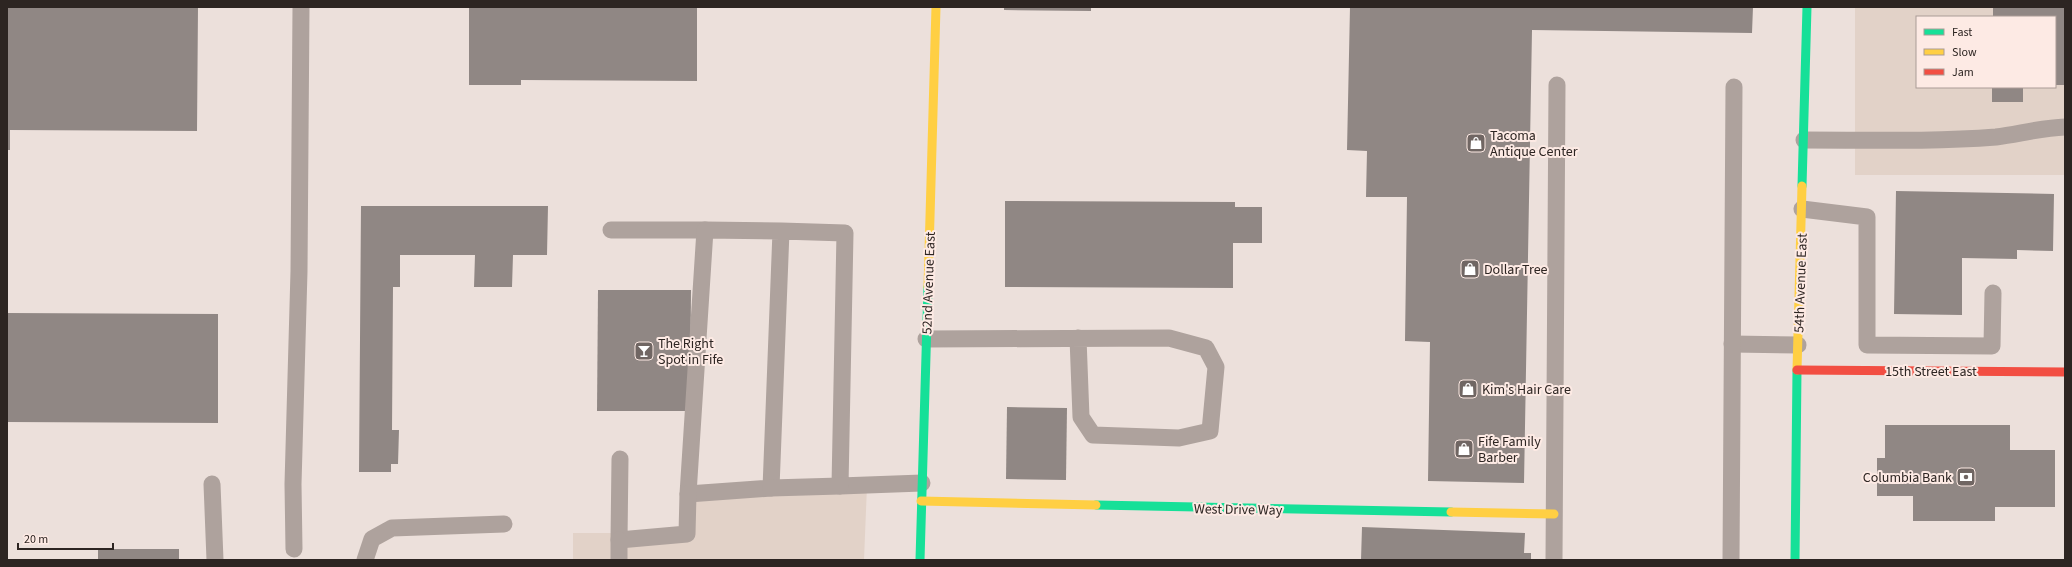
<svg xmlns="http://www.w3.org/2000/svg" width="2072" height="567" font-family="'Source Sans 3',sans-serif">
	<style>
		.industrial { fill: #e2d2c8; fill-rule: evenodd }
		.building { fill: #908784 }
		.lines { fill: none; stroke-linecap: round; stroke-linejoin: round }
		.lane { stroke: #aea29d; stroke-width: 17 }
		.fast { stroke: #16e098; stroke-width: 9 }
		.slow { stroke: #ffcf43; stroke-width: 9 }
		.jam { stroke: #f24e42; stroke-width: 9 }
		.labels { text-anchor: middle; stroke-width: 4; stroke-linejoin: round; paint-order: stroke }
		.poi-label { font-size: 14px; fill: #2d2522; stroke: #fdeae4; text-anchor: start }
		.street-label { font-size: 14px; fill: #2d2522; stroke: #fdeae4 }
	</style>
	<rect width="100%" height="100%" fill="#ece0db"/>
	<g class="industrial">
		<path d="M1855 7H2065V175H1855ZM1917 17H2055V87H1917Z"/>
		<polygon points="683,485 867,486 864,560 573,560 573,533 682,533"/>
	</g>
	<g class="building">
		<polygon points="7,7 198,7 197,131 10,130 10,150 7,150"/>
		<polygon points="469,7 697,7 697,81 521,80 521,85 469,85"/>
		<polygon points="1004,7 1091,7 1091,11 1004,10"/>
		<polygon points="1350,7 1753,7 1752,33 1532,30 1524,483 1428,481 1430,342 1405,341 1407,197 1366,197 1367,151 1347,150"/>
		<polygon points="1993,7 2065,7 2065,85 2055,85 2055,17 1993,17"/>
		<rect x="1992" y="87" width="31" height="15"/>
		<polygon points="1896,191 2054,194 2053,251 2017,250 2017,259 1962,258 1962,315 1894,314"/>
		<polygon points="1005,201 1235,202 1235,207 1262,207 1262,243 1233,243 1233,288 1005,287"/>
		<polygon points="361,206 548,206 547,255 513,255 512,287 474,287 475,255 400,255 400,287 393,287 392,430 399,430 398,464 391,464 391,472 359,472"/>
		<polygon points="598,290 691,290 690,411 597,411"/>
		<polygon points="7,313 218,314 218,423 7,422"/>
		<polygon points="1007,407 1067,408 1066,480 1006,479"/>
		<polygon points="1885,425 2010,425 2010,450 2055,450 2055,507 1995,507 1995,521 1913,521 1913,496 1877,496 1877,458 1885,458"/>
		<polygon points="1362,527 1525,533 1524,553 1531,553 1531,560 1361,560"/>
		<rect x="98" y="549" width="81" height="11"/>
	</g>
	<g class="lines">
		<g class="lane">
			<path d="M1804 140C1868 140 1932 142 1996 137 2019 134 2041 128 2065 127"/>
			<polyline points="1802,209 1867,217 1867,345 1992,346 1993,293"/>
			<polyline points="611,230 705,230"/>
			<polyline points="781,231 705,230 688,494 771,488 781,231 845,233 840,486 922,483"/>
			<polyline points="926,339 1169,338 1206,348 1216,367 1210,431 1179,438 1093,435 1081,417 1078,338"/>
			<polyline points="1732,344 1798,345"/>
			<polyline points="620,459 619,540 687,534 688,494"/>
			<polyline points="212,484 215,560"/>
			<polyline points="771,488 840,486"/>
			<polyline points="294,549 293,484 299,271 301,7"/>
			<polyline points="365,560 372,539 392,528 504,524"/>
			<polyline points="619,560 619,540"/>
			<polyline points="1554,560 1557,85"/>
			<polyline points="1731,560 1734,87"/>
		</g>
		<g class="fast">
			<polyline points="1802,186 1807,7"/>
			<polyline points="1096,505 1451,512"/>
			<polyline points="920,560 928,287"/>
			<polyline points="1795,560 1797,370"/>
		</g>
		<g class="slow">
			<polyline points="928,287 936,7"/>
			<polyline points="1797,370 1802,186"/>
			<polyline points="921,501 1096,505"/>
			<polyline points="1451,512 1554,514"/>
		</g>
		<polyline class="jam" points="1797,370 2065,372"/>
	</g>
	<defs>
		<symbol id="shop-square" viewBox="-11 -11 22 22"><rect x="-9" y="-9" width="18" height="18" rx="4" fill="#706663" stroke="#fdeae4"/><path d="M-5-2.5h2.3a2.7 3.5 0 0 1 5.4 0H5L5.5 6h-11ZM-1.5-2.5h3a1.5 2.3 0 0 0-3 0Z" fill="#fff"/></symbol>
		<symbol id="bar-square" viewBox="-11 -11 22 22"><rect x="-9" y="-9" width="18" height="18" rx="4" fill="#706663" stroke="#fdeae4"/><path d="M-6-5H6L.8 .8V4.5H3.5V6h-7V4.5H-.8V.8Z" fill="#fff"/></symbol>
		<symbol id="bank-square" viewBox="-11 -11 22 22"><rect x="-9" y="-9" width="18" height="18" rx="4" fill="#706663" stroke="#fdeae4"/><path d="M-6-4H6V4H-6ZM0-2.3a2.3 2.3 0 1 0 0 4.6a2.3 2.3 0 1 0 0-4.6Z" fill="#fff"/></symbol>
	</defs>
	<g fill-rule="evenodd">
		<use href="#shop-square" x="1465" y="132" width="22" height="22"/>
		<use href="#shop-square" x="1459" y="258" width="22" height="22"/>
		<use href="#bar-square" x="633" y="340" width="22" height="22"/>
		<use href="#shop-square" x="1457" y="378" width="22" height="22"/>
		<use href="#shop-square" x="1453" y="438" width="22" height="22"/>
		<use href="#bank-square" x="1955" y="466" width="22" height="22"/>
	</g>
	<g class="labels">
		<g class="poi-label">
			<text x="1490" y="140">Tacoma<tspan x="1490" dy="16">Antique Center</tspan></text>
			<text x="1484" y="274">Dollar Tree</text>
			<text x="658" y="348">The Right<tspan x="658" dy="16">Spot in Fife</tspan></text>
			<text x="1482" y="394">Kim's Hair Care</text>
			<text x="1478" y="446">Fife Family<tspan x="1478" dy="16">Barber</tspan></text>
			<text x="1952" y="482" text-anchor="end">Columbia Bank</text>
		</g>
		<g class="street-label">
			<text transform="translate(928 283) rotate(-88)" y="5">52nd Avenue East</text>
			<text transform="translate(1800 283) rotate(-88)" y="5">54th Avenue East</text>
			<text x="1931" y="376">15th Street East</text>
			<text transform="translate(1238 509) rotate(1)" y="5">West Drive Way</text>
		</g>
	</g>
	<rect width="2072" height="567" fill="none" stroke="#2d2522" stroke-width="16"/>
	<rect x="1916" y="16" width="140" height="72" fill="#fdeae4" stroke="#aa9b96"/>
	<rect x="1924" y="29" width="20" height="6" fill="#16e098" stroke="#aa9b96"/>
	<text x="1952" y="36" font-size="12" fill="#2d2522">Fast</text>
	<rect x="1924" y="49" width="20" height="6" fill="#ffcf43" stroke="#aa9b96"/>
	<text x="1952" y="56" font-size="12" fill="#2d2522">Slow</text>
	<rect x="1924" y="69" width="20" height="6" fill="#f24e42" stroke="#aa9b96"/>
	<text x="1952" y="76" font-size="12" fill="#2d2522">Jam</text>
	<path d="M18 543v6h95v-6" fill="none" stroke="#2d2522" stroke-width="2"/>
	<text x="24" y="543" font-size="12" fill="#2d2522" stroke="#fdeae4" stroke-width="3" paint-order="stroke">20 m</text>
</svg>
